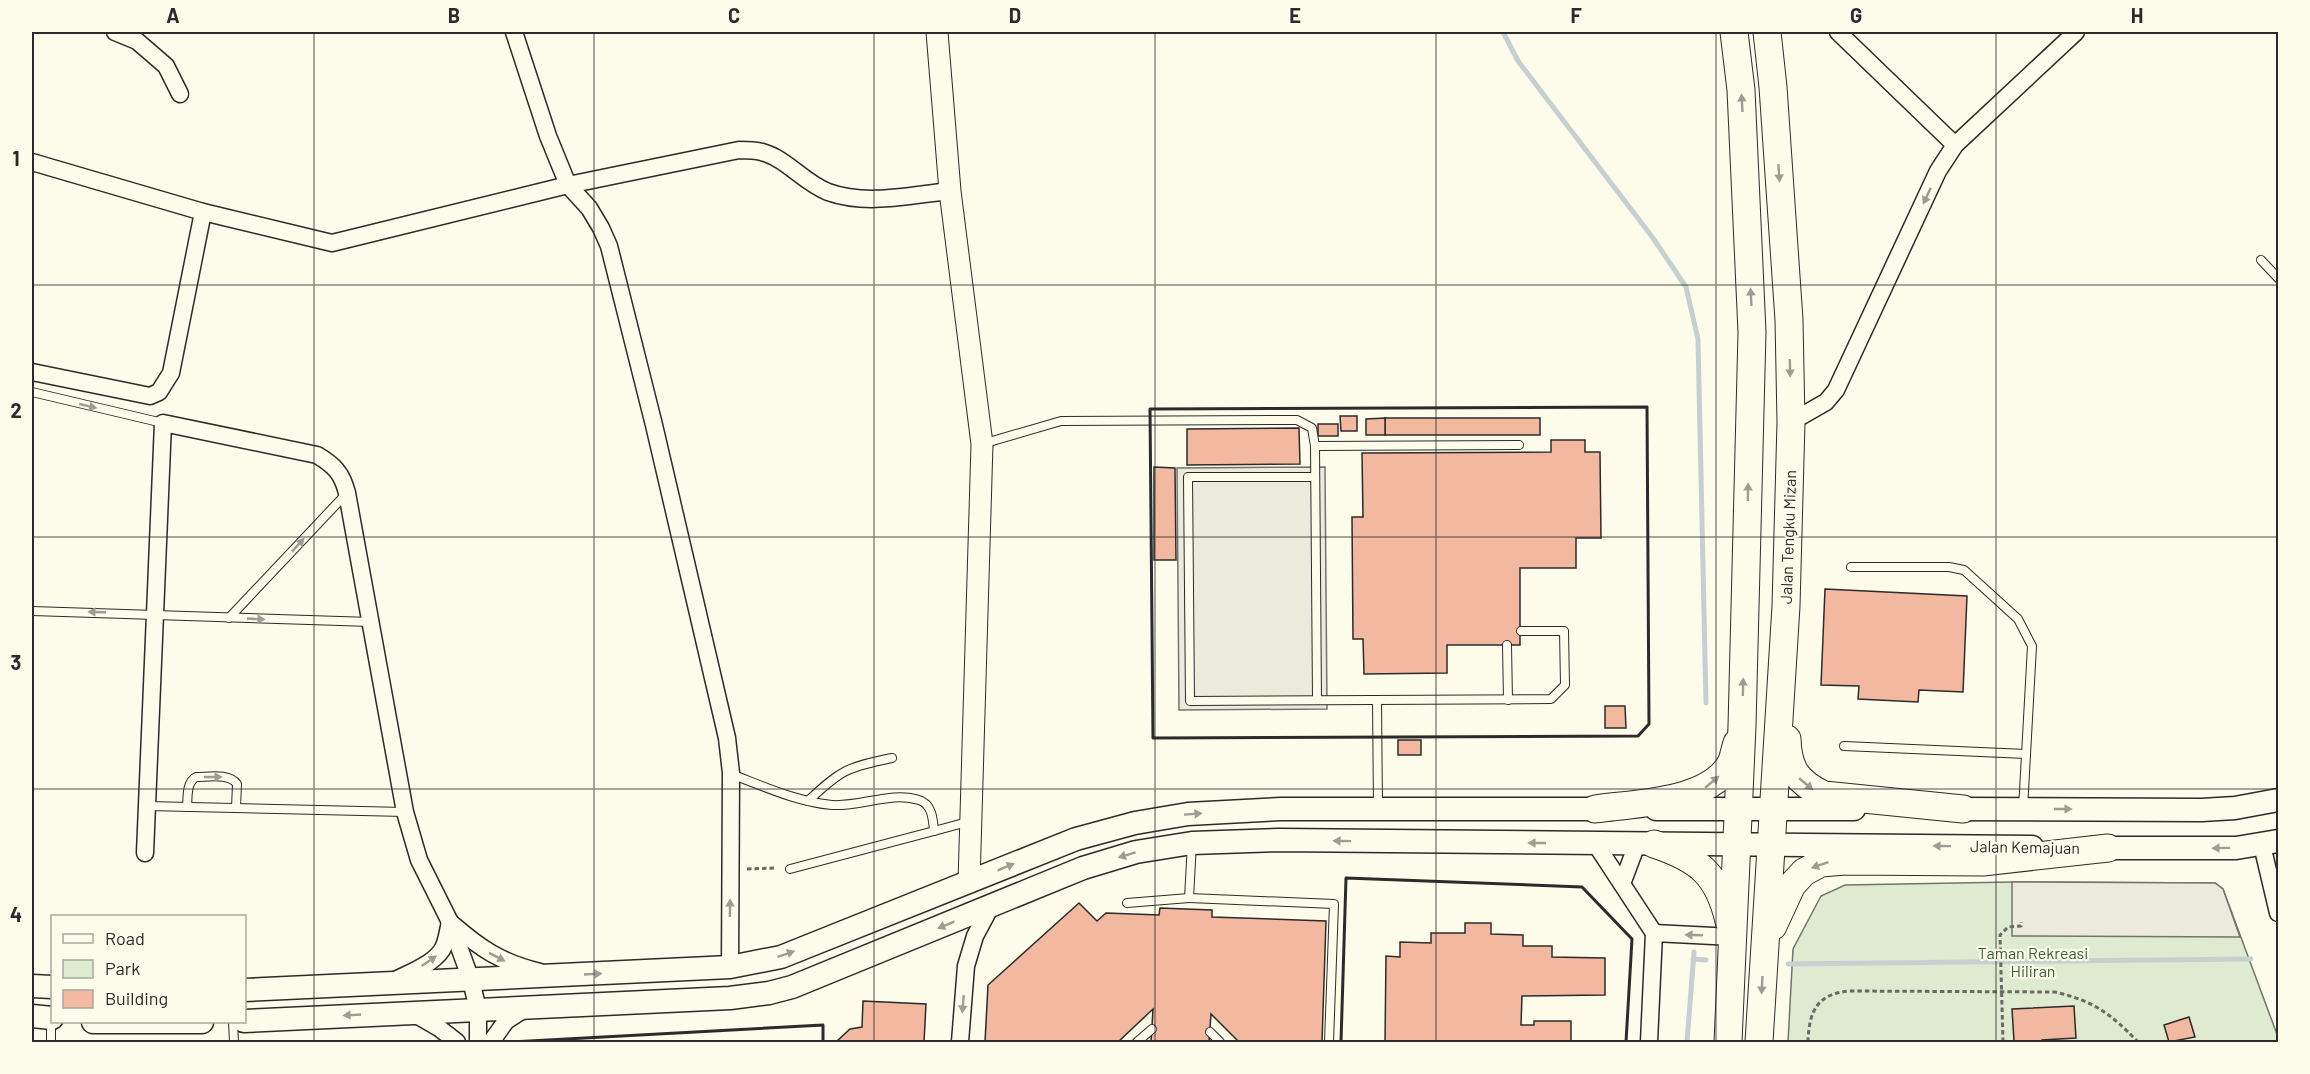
<svg xmlns="http://www.w3.org/2000/svg" width="2310" height="1074" font-family="Barlow,sans-serif">
	<style>
		.green { fill: #deebd1; stroke: #74746e; stroke-width: 1.5 }
		.parking { fill: #eceadb; stroke: #74746e; stroke-width: 1.5 }
		.lines { fill: none; stroke-linecap: round; stroke-linejoin: round }
		.stream { stroke: #c7d0d0; stroke-width: 5 }
		.building { fill: #f2b8a0; stroke: #2b2b2b; stroke-width: 1.5 }
		.service-casing { stroke: #2b2b2b; stroke-width: 10 }
		.minor-casing { stroke: #2b2b2b; stroke-width: 19 }
		.tertiary-casing { stroke: #2b2b2b; stroke-width: 23 }
		.secondary-casing { stroke: #2b2b2b; stroke-width: 25 }
		.trunk-casing { stroke: #2b2b2b; stroke-width: 29 }
		.path { stroke: #6a6964; stroke-width: 3; stroke-dasharray: 4.5 3; stroke-linecap: butt }
		.service { stroke: #fdfbea; stroke-width: 8 }
		.minor { stroke: #fdfbea; stroke-width: 16 }
		.tertiary { stroke: #fdfbea; stroke-width: 21 }
		.secondary { stroke: #fdfbea; stroke-width: 22 }
		.trunk { stroke: #fdfbea; stroke-width: 27 }
		.wall { stroke: #2b2b2b; stroke-width: 3 }
		.oneway { fill: #9e9d94 }
		.grid { fill: none; stroke: #2b2b2b; stroke-width: 1.5; stroke-opacity: 0.55 }
		.labels { text-anchor: middle; stroke-width: 4.5; stroke-linejoin: round; paint-order: stroke }
		.street-label { font-size: 16px; fill: #2b2b2b; stroke: #fdfbea }
		.park-label { font-size: 16px; fill: #34623c; stroke: #fdfbea }
		.neatline { fill: none; stroke: #2b2b2b; stroke-width: 2 }
		.grid-label { font-size: 20px; text-anchor: middle; font-weight: bold; fill: #2b2b2b }
	</style>
	<rect width="100%" height="100%" fill="#fdfbea"/>
	<polygon class="green" points="2012,882 2215,883 2223,889 2278,1037 2278,1042 1788,1042 1793,949 1821,896 1845,885"/>
	<g class="parking">
		<polygon points="1325,467 1327,709 1179,710 1177,468"/>
		<polygon points="2012,882 2215,883 2223,889 2240,937 2012,936"/>
	</g>
	<g class="lines">
		<g class="stream">
			<polyline points="1503,32 1518,61 1653,238 1686,287 1698,339 1706,703"/>
			<polyline points="1693,959 1706,960"/>
			<polyline points="1788,964 2251,959"/>
			<polyline points="1687,1042 1694,952"/>
		</g>
	</g>
	<g class="building">
		<polygon points="1340,416 1357,416 1357,431 1341,431"/>
		<rect x="1385" y="418" width="155" height="17"/>
		<polygon points="1385,418 1385,435 1366,435 1366,419"/>
		<rect x="1318" y="424" width="20" height="12"/>
		<polygon points="1299,428 1300,464 1187,465 1187,429"/>
		<polygon points="1551,440 1585,440 1585,452 1600,452 1601,538 1576,538 1576,568 1520,568 1520,645 1447,645 1447,673 1364,674 1363,639 1353,639 1352,517 1363,517 1362,453 1551,452"/>
		<polygon points="1154,467 1175,468 1176,560 1154,560"/>
		<polygon points="1825,589 1967,596 1963,692 1919,690 1918,702 1858,699 1859,686 1821,685"/>
		<polygon points="1605,706 1625,706 1626,728 1605,728"/>
		<rect x="1398" y="740" width="23" height="15"/>
		<polygon points="1079,903 1097,921 1106,913 1159,915 1160,908 1212,910 1212,917 1326,921 1322,1042 1239,1042 1211,1014 1209,1042 1151,1042 1153,1009 1118,1042 985,1042 988,985"/>
		<polygon points="1465,923 1491,923 1491,934 1523,935 1523,946 1552,946 1552,957 1605,958 1605,995 1522,996 1521,1025 1534,1025 1534,1021 1571,1021 1571,1042 1385,1042 1386,956 1400,957 1400,942 1431,943 1431,933 1465,933"/>
		<polygon points="863,1001 926,1004 924,1042 836,1042 850,1029 862,1027"/>
		<polygon points="2074,1006 2076,1038 2042,1040 2042,1042 2014,1041 2012,1009"/>
		<polygon points="2189,1017 2195,1037 2169,1042 2164,1025"/>
	</g>
	<g class="lines">
		<defs>
			<g id="service">
				<polyline points="2261,260 2278,278"/>
				<polyline points="32,392 163,423"/>
				<polyline points="982,444 1061,421 1297,420 1312,428 1315,446"/>
				<polyline points="1315,477 1188,477 1190,701 1551,699 1565,685 1564,631 1521,631"/>
				<polyline points="1851,567 1949,567 1964,570 2018,619 2032,646 2023,809"/>
				<polyline points="32,611 371,622"/>
				<polyline points="229,618 346,494"/>
				<polyline points="1507,645 1508,700"/>
				<polyline points="1317,700 1315,446 1519,445"/>
				<polyline points="1377,700 1378,809"/>
				<polyline points="1844,746 2026,754"/>
				<path d="M731 774C763 786 797 802 832 805 860 807 892 791 919 800 932 804 933 819 934 831L790 869"/>
				<path d="M808 801C841 770 847 767 892 758"/>
				<polyline points="147,806 405,812"/>
				<path d="M187 807C188 796 186 783 196 777 209 777 229 773 237 784L236 808"/>
				<polyline points="934,831 971,821"/>
				<polyline points="1192,843 1189,898 1334,904 1329,1042"/>
				<polyline points="1127,903 1189,898"/>
				<polyline points="51,1018 51,1042"/>
				<polyline points="233,1022 234,1042"/>
				<polyline points="1210,1032 1220,1042"/>
				<polyline points="1137,1042 1152,1029"/>
			</g>
			<g id="minor">
				<polyline points="115,32 137,41 166,66 180,94"/>
				<polyline points="514,32 548,136 568,185 589,208 601,228 609,246 654,425 727,738 731,773 730,967"/>
				<polyline points="1838,32 1955,145"/>
				<path d="M32 162 203 212 332 243 568 185 739 150C746 150 755 150 762 152 787 159 803 182 828 192 867 206 910 195 950 191"/>
				<polyline points="32,372 150,396 159,392 171,373 203,212"/>
				<polyline points="1791,422 1826,402 1836,390 1938,171 1955,145 2076,32"/>
				<polyline points="1595,843 1654,933 1649,1042"/>
				<polyline points="2262,845 2278,913"/>
				<path d="M145 853 163 423 317 455C334 465 342 473 347 493L405 812 419 860 450 922 471 980 478 1010V1042"/>
				<polyline points="1622,884 1637,844"/>
				<path d="M451 923C481 949 500 962 540 972"/>
				<polyline points="1654,933 1733,937"/>
				<path d="M394 981C410 972 437 963 444 946 447 939 448 930 450 922"/>
				<polyline points="413,1013 439,1028 457,1042"/>
				<polyline points="491,1042 506,1021 526,1008"/>
				<polyline points="960,1042 966,966 975,936 990,908"/>
			</g>
			<polyline id="tertiary" points="937,32 950,191 982,444 969,882"/>
			<g id="secondary">
				<polyline points="1656,809 1854,809"/>
				<polyline points="1947,809 2202,810 2235,808 2278,800"/>
				<polyline points="2092,848 2236,848 2278,841"/>
				<polyline points="32,986 52,987"/>
				<polyline points="244,990 730,967 781,957 1076,839 1135,823 1188,814 1281,809 1611,809"/>
				<polyline points="32,1016 52,1018"/>
				<polyline points="244,1021 730,998 769,993 792,987 1083,868 1136,852 1192,843 1279,840 2032,847"/>
				<polyline points="93,1022 202,1022"/>
			</g>
			<g id="trunk">
				<path d="M1787 739C1788 769 1797 782 1824 795L1963 809"/>
				<path d="M1595 809C1636 803 1712 803 1732 761 1734 755 1735 749 1737 743"/>
				<path d="M1654 844C1699 859 1718 874 1729 921"/>
				<polyline points="1773,926 1792,885 1804,872 1821,863 1845,861 1983,862 2108,848"/>
				<polyline points="1728,1042 1742,726 1752,332 1741,90 1734,32"/>
				<polyline points="1759,1042 1786,606 1791,422 1789,320 1773,87 1767,32"/>
			</g>
		</defs>
		<use href="#service" class="service-casing"/>
		<use href="#minor" class="minor-casing"/>
		<use href="#tertiary" class="tertiary-casing"/>
		<use href="#secondary" class="secondary-casing"/>
		<use href="#trunk" class="trunk-casing"/>
		<g class="path">
			<polyline points="747,869 777,868"/>
			<path d="M1808 1042C1809 1011 1817 994 1849 991L2055 992C2094 1001 2111 1014 2138 1042"/>
			<polyline points="2003,1042 2000,935 2008,927 2021,926 2021,922"/>
		</g>
		<use href="#service" class="service"/>
		<use href="#minor" class="minor"/>
		<use href="#tertiary" class="tertiary"/>
		<use href="#secondary" class="secondary"/>
		<use href="#trunk" class="trunk"/>
		<g class="wall">
			<polygon points="1647,407 1649,724 1638,736 1153,738 1150,409"/>
			<polyline points="511,1042 823,1025 823,1042"/>
			<polyline points="1341,1042 1346,878 1582,887 1632,939 1626,1042"/>
		</g>
	</g>
	<defs><path id="oneway-solid" d="M-6-.8H1V-3.2L6.5 0L1 3.2V.8H-6Z" transform="scale(1.5)"/></defs>
	<g class="oneway">
		<use href="#oneway-solid" transform="translate(1742 103) rotate(-93)"/>
		<use href="#oneway-solid" transform="translate(1779 173) rotate(86)"/>
		<use href="#oneway-solid" transform="translate(1927 196) rotate(115)"/>
		<use href="#oneway-solid" transform="translate(1751 297) rotate(-93)"/>
		<use href="#oneway-solid" transform="translate(1790 368) rotate(89)"/>
		<use href="#oneway-solid" transform="translate(88 406) rotate(13)"/>
		<use href="#oneway-solid" transform="translate(1748 492) rotate(-89)"/>
		<use href="#oneway-solid" transform="translate(298 545) rotate(-47)"/>
		<use href="#oneway-solid" transform="translate(97 612) rotate(-178)"/>
		<use href="#oneway-solid" transform="translate(256 619) rotate(3)"/>
		<use href="#oneway-solid" transform="translate(1743 687) rotate(-89)"/>
		<use href="#oneway-solid" transform="translate(213 777)"/>
		<use href="#oneway-solid" transform="translate(1712 782) rotate(-40)"/>
		<use href="#oneway-solid" transform="translate(1806 784) rotate(40)"/>
		<use href="#oneway-solid" transform="translate(2063 809)"/>
		<use href="#oneway-solid" transform="translate(1193 814) rotate(-4)"/>
		<use href="#oneway-solid" transform="translate(1342 841) rotate(-179)"/>
		<use href="#oneway-solid" transform="translate(1537 843) rotate(-180)"/>
		<use href="#oneway-solid" transform="translate(1942 846) rotate(-179)"/>
		<use href="#oneway-solid" transform="translate(2221 848) rotate(179)"/>
		<use href="#oneway-solid" transform="translate(1127 855) rotate(163)"/>
		<use href="#oneway-solid" transform="translate(1820 865) rotate(161)"/>
		<use href="#oneway-solid" transform="translate(1006 867) rotate(-22)"/>
		<use href="#oneway-solid" transform="translate(730 908) rotate(-89)"/>
		<use href="#oneway-solid" transform="translate(946 925) rotate(158)"/>
		<use href="#oneway-solid" transform="translate(1694 935) rotate(-178)"/>
		<use href="#oneway-solid" transform="translate(786 954) rotate(-19)"/>
		<use href="#oneway-solid" transform="translate(497 957) rotate(27)"/>
		<use href="#oneway-solid" transform="translate(429 961) rotate(-34)"/>
		<use href="#oneway-solid" transform="translate(593 974) rotate(-3)"/>
		<use href="#oneway-solid" transform="translate(1762 985) rotate(93)"/>
		<use href="#oneway-solid" transform="translate(963 1004) rotate(95)"/>
		<use href="#oneway-solid" transform="translate(352 1015) rotate(177)"/>
	</g>
	<path class="grid" d="M314 32V1042M594 32V1042M874 32V1042M1155 32V1042M1436 32V1042M1716 32V1042M1996 32V1042M32 285H2278M32 537H2278M32 789H2278"/>
	<g class="labels">
		<g class="street-label">
			<text transform="translate(1788 537) rotate(-88)" y="6">Jalan Tengku Mizan</text>
			<text transform="translate(2025 847) rotate(1)" y="6">Jalan Kemajuan</text>
		</g>
		<g class="park-label">
			<text x="2033" y="959">Taman Rekreasi<tspan x="2033" dy="18">Hiliran</tspan></text>
		</g>
	</g>
	<rect width="2310" height="1074" fill="none" stroke="#fdfbea" stroke-width="66"/>
	<rect x="51" y="915" width="195" height="108" fill="#fdfbea" stroke="#a9a89e" stroke-width="1.5"/>
	<rect x="63" y="934" width="30" height="9" fill="#fdfbea" stroke="#a9a89e" stroke-width="1.5"/>
	<text x="105" y="945" font-size="18" fill="#2b2b2b">Road</text>
	<rect x="63" y="960" width="30" height="18" fill="#deebd1" stroke="#a9a89e" stroke-width="1.5"/>
	<text x="105" y="975" font-size="18" fill="#2b2b2b">Park</text>
	<rect x="63" y="990" width="30" height="18" fill="#f2b8a0" stroke="#a9a89e" stroke-width="1.5"/>
	<text x="105" y="1005" font-size="18" fill="#2b2b2b">Building</text>
	<rect x="33" y="33" width="2244" height="1008" class="neatline"/>
	<g class="grid-label">
		<text x="173" y="23">A</text>
		<text x="454" y="23">B</text>
		<text x="734" y="23">C</text>
		<text x="1015" y="23">D</text>
		<text x="1295" y="23">E</text>
		<text x="1576" y="23">F</text>
		<text x="1856" y="23">G</text>
		<text x="2137" y="23">H</text>
		<text x="16" y="166">1</text>
		<text x="16" y="418">2</text>
		<text x="16" y="670">3</text>
		<text x="16" y="922">4</text>
	</g>
</svg>
